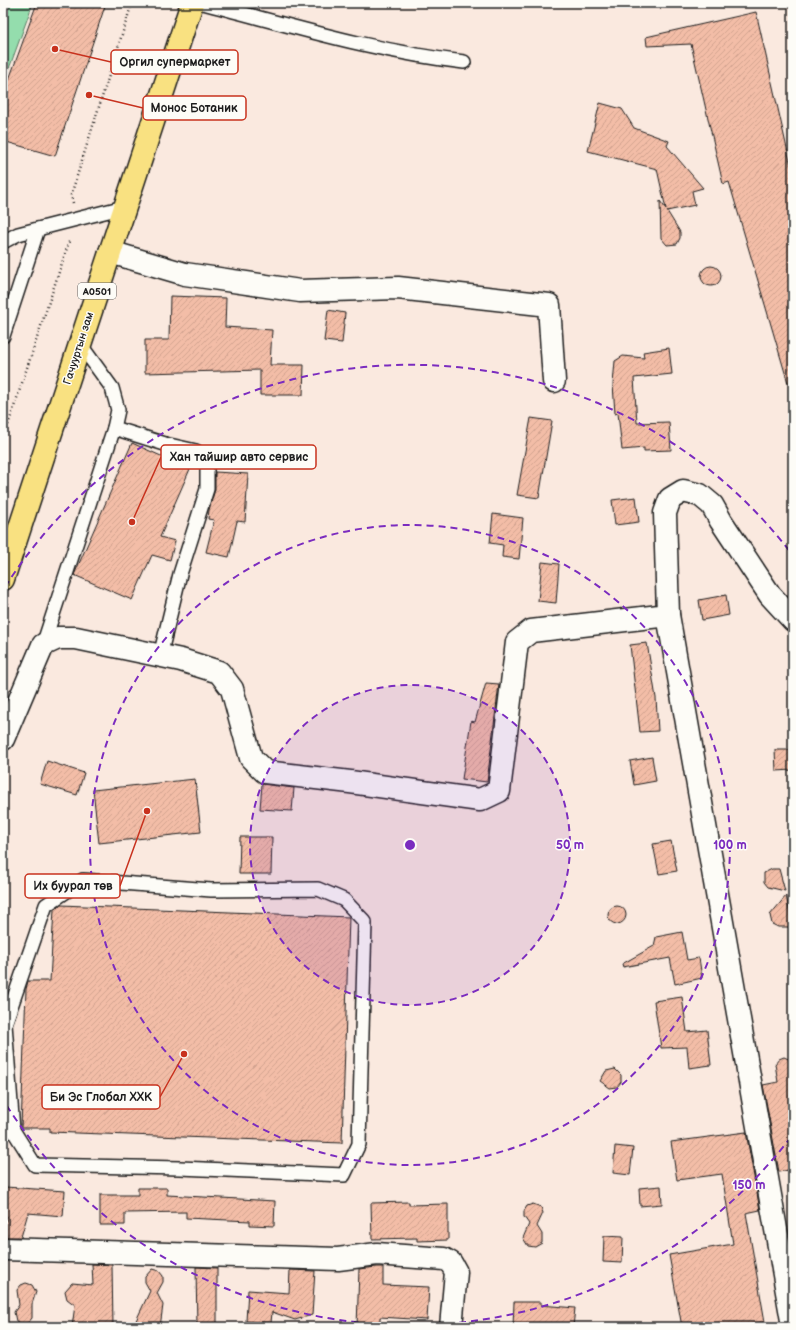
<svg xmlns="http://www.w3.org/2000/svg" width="796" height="1330" font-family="'Balsamiq Sans',sans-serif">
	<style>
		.green { fill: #94ddad; stroke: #587c64 }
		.building { fill: url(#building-hatch); stroke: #1c1c1c }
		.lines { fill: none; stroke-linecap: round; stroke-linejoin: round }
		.service-casing { stroke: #1c1c1c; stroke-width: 16 }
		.minor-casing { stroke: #1c1c1c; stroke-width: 25 }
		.trunk-casing { stroke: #1c1c1c; stroke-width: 25 }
		.path { stroke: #1c1c1c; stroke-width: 2.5; stroke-dasharray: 1 3; stroke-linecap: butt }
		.service { stroke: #fdfcf7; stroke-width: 13 }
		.minor { stroke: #fdfcf7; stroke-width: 22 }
		.trunk { stroke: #f9e181; stroke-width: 22 }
		.ring { fill: none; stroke: #7b2cbf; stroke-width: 2; stroke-dasharray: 7 5 }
		.labels { text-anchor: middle; stroke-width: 3; stroke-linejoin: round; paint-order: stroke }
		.shield { fill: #fdfcf7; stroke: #605f5e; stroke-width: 1 }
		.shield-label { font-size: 10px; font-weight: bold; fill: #1c1c1c }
		.street-label { font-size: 11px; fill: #1c1c1c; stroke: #fdfcf7 }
		.centre { fill: #7b2cbf; stroke: #fdfcf7; stroke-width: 2 }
		.ring-label { font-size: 12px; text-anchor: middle; font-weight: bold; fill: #7b2cbf; stroke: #fdfcf7; stroke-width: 3; stroke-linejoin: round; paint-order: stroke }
		.leader { fill: none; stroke: #c8321e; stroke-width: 1.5 }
		.callout-dot { fill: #c8321e; stroke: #fdfcf7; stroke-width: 1.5 }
		.callout { fill: #fdfcf7; stroke: #c8321e; stroke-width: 1.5 }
		.callout-label { font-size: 12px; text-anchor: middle; font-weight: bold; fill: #1c1c1c }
	</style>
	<defs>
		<pattern id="building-hatch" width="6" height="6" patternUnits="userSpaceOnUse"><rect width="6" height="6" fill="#f3bda7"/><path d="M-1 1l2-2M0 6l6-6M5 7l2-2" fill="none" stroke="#d0a28f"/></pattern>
	</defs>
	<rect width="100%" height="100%" fill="#fae9df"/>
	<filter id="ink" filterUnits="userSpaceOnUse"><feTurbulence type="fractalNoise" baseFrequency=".025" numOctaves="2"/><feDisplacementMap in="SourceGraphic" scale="8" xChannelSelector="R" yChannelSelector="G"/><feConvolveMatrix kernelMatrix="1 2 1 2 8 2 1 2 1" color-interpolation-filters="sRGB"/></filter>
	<g filter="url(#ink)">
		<polygon class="green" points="3,3 33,3 3,85"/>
		<g class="building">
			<polygon points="37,3 106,3 55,156 3,141 3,96"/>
			<polygon points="756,12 793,175 793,383 788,383 729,182 723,184 691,44 647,46 646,37"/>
			<polygon points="600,103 622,109 634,128 669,141 667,146 703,188 692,191 695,205 667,211 680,232 680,238 677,244 667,245 661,238 660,201 666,209 657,169 588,151"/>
			<circle cx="711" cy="276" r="10"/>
			<polygon points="170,296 226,298 225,327 272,330 270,365 304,365 303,395 260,395 260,370 145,373 145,340 169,340"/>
			<polygon points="328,310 345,313 342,343 324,341"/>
			<polygon points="669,348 672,374 634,378 637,423 669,422 671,450 644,451 644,448 622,450 618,413 615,414 613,384 615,361 623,356 644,358 643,352"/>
			<polygon points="531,418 552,421 539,498 517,495"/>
			<polygon points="132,443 190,469 160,537 175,541 170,560 152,555 132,600 74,575"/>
			<polygon points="215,472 248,474 245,522 237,521 229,557 206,552 214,520 208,519 209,510 215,489"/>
			<polygon points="636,497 639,522 615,525 612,500"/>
			<polygon points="493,514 523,518 519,559 502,557 503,545 490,543"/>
			<polygon points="542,562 559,564 556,603 538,601"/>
			<polygon points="726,595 729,615 702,620 699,600"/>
			<polygon points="647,643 656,698 658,731 640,732 630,645"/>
			<polygon points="486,683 499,684 487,782 462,779 471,721 475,722"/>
			<polygon points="775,750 793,750 793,770 776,771"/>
			<polygon points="652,757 656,781 634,785 630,761"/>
			<polygon points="47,761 84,773 77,795 40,784"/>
			<polygon points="195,779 201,832 99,843 93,790"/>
			<polygon points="262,784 294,788 292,811 260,809"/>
			<polygon points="240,837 272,837 271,874 239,874"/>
			<polygon points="671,841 677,871 659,874 653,844"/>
			<polygon points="772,869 779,869 785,891 768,887 764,882 764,873"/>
			<polygon points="786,896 793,927 778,927 772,924 770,915"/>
			<polygon points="61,905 349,917 342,1143 50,1132 50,1128 21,1128 26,989 28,981 50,981 54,909"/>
			<circle cx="617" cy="915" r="9"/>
			<polygon points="682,932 687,960 699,958 702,978 675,984 670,958 623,967 622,964 654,946 656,937"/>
			<polygon points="682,997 687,1032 707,1030 711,1065 689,1068 687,1047 661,1048 654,1001"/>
			<polygon points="784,1057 793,1061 793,1169 779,1172 763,1085 778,1082 775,1064 779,1059"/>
			<polygon points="615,1069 621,1075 621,1082 617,1087 610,1088 600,1081 606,1071"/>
			<polygon points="746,1132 760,1210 746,1213 765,1322 734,1327 682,1327 669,1255 733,1244 722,1174 677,1180 671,1142"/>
			<polygon points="615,1146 633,1148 630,1175 613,1173"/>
			<polygon points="661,1186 662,1204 640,1206 639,1188"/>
			<polygon points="5,1187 65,1191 63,1216 28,1213 21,1237 6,1237 4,1233 7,1216 3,1216"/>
			<polygon points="138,1188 167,1188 167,1195 275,1201 274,1226 250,1225 250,1221 186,1218 186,1212 125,1213 125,1225 100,1225 100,1195 138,1195"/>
			<polygon points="409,1202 409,1205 448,1204 448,1240 417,1241 417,1238 372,1239 371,1203"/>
			<polygon points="533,1204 541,1207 543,1213 537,1226 542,1234 542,1243 535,1247 528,1246 523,1238 529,1224 524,1217 524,1211 527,1206"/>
			<polygon points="604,1236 623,1237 622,1263 603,1262"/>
			<polygon points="92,1264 112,1265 113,1327 72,1327 75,1305 67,1299 65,1291 72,1283 93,1285"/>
			<polygon points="196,1267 217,1268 217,1327 197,1327"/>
			<polygon points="377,1267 383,1267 383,1285 429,1287 427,1320 380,1317 380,1327 357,1327 359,1269"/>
			<polygon points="152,1269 159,1271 163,1276 163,1282 157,1293 163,1305 160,1327 133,1327 150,1291 145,1282 145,1277"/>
			<polygon points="290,1270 315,1271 312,1315 295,1320 272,1312 271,1323 246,1321 248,1290 289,1293"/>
			<polygon points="26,1283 32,1285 36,1292 32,1304 32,1318 28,1323 22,1324 16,1321 14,1312 19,1305 17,1290 21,1285"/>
			<polygon points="514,1302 541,1302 541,1305 575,1308 573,1327 513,1327"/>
		</g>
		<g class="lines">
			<defs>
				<g id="service">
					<path d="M203 3C289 25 376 52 464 62"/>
					<polyline points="3,242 18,234 124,207"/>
					<polyline points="3,336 38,229"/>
					<polyline points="114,428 165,444 196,451 207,464 207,489 180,574 160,656"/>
					<polyline points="43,645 114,428 118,410 112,388 80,344"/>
					<polygon points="83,880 211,890 318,889 344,900 365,922 359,1144 344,1175 180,1168 35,1165 13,1130 5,1024 46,905"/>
				</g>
				<g id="minor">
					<polyline points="110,252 185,274 300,291 398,288 549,305 554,381"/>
					<polyline points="793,620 770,595 721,521 712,505 700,495 683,491 670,499 665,513 668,615 793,1326"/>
					<polyline points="3,739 43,645 58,638 76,638 181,660 219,672 232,689 251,758 265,772 350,782 480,800 499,791 517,642 531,631 668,615"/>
					<polyline points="3,1249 338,1259 377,1254 444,1259 451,1263 456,1272 451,1327"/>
				</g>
				<polyline id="trunk" points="3,579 192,3"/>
			</defs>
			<use href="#service" class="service-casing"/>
			<use href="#minor" class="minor-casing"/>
			<use href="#trunk" class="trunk-casing"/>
			<g class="path">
				<polyline points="73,203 71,195 132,3"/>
				<polyline points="3,440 70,239"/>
				<polyline points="3,619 9,600"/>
			</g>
			<use href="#service" class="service"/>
			<use href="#minor" class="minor"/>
			<use href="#trunk" class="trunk"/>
		</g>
	</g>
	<circle cx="410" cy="845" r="160" fill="#7b2cbf" fill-opacity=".12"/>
	<g class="ring">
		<circle cx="410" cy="845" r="160"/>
		<circle cx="410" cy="845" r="320"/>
		<path d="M791 1137A480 480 0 0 1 5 1103M5 587A480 480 0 0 1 791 553"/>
	</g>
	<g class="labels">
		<rect class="shield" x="78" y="283" width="38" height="16" rx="3"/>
		<g class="shield-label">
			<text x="97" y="295">A0501</text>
		</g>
		<g class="street-label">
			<text transform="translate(78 348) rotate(-72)" y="4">Гачууртын зам</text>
		</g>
	</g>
	<circle cx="410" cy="845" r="6" class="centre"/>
	<g class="ring-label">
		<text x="570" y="849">50 m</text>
		<text x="730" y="849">100 m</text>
		<text x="749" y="1189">150 m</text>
	</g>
	<path class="leader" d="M55 49L111 62M89 95L143 108M132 522L161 457M147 811L120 886M184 1054L160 1097"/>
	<g class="callout-dot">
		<circle cx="55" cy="49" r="4"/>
		<circle cx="89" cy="95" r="4"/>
		<circle cx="132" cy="522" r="4"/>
		<circle cx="147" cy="811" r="4"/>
		<circle cx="184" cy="1054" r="4"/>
	</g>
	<g class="callout">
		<rect x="111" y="50" width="127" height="24" rx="4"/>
		<rect x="143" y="96" width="103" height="24" rx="4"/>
		<rect x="161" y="445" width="155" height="24" rx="4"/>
		<rect x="25" y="874" width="95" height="24" rx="4"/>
		<rect x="42" y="1085" width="118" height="24" rx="4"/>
	</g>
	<g class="callout-label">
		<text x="175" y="66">Оргил супермаркет</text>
		<text x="194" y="112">Монос Ботаник</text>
		<text x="239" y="461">Хан тайшир авто сервис</text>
		<text x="73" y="890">Их буурал төв</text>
		<text x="101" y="1101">Би Эс Глобал ХХК</text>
	</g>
	<rect width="796" height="1330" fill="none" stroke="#fdfcf7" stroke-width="16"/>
	<rect x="8" y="8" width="780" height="1314" fill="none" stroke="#1c1c1c" stroke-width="1.5" filter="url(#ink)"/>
</svg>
